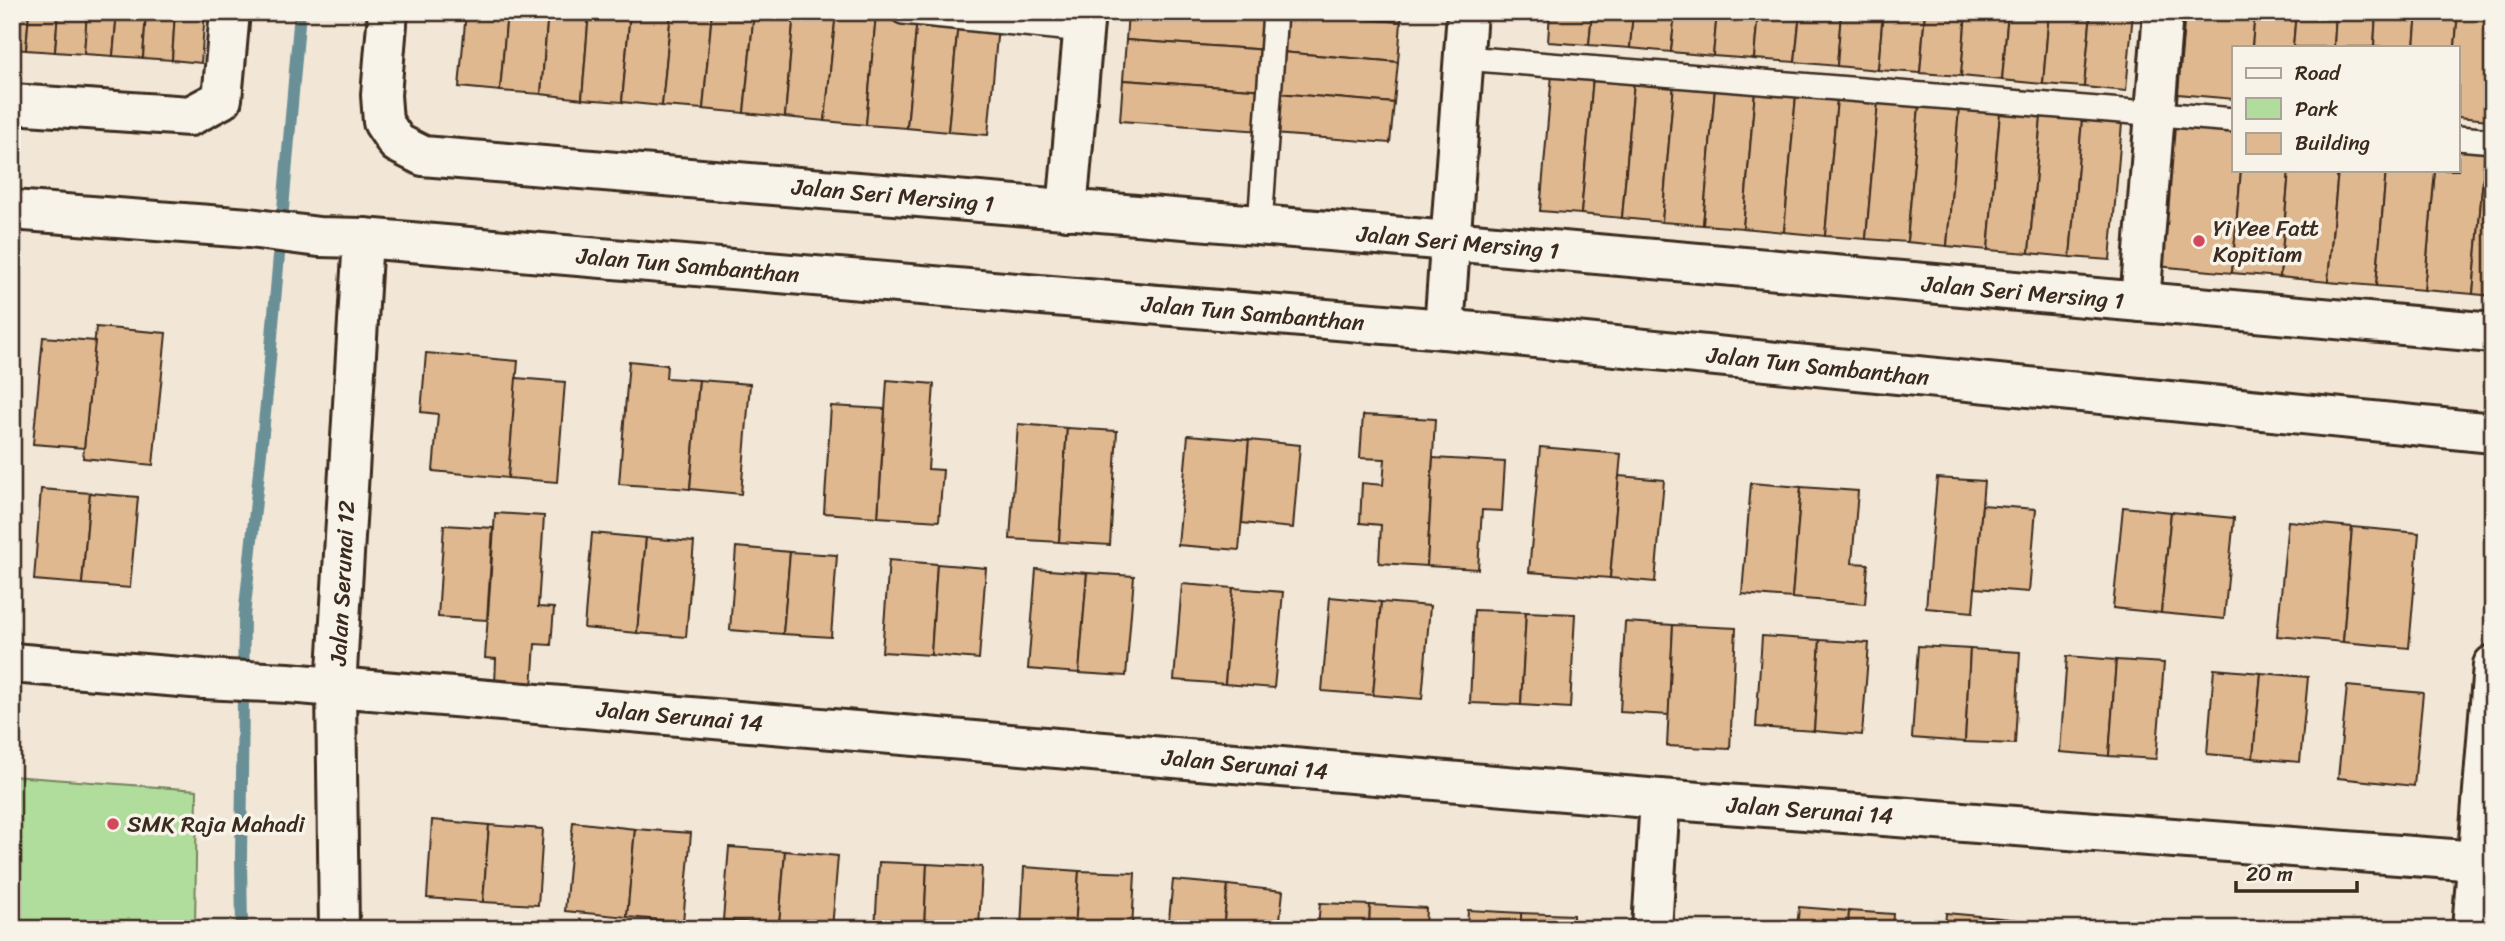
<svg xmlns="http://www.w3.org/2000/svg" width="2505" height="941" font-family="Sriracha,sans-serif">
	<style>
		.green { fill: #b0dd9c; stroke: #76845d; stroke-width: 2 }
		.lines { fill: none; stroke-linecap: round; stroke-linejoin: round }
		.stream { stroke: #698f97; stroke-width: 12 }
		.building { fill: #dfb890; stroke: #3b2a1e; stroke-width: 2 }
		.lane-casing { stroke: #3b2a1e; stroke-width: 28 }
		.street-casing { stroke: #3b2a1e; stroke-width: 44 }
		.secondary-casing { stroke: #3b2a1e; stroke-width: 44 }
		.lane { stroke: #f7f3e8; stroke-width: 23 }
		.street { stroke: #f7f3e8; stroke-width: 38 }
		.secondary { stroke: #f7f3e8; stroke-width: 38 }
		.poi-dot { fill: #d1495b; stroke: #f7f3e8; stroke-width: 2.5 }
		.labels { text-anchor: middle; stroke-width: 7; stroke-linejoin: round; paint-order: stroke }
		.street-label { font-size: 23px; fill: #3b2a1e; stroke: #f7f3e8 }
		.poi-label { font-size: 23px; fill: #3b2a1e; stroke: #f7f3e8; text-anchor: start }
	</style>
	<rect width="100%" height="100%" fill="#f2e7d6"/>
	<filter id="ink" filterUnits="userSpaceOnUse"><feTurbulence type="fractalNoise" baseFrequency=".0143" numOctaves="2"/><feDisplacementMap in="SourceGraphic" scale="14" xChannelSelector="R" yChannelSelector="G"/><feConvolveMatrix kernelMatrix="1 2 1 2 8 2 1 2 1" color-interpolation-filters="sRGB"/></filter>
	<g filter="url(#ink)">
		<polygon class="green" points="12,776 197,790 195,929 12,929"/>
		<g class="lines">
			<polyline class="stream" points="242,929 241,859 244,617 267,394 300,12"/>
		</g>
		<g class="building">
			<polygon points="12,12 29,12 26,50 12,49"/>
			<polygon points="29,12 58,12 55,52 26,50"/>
			<polygon points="58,12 87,12 84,54 55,52"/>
			<polygon points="87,12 117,12 113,56 84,54"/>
			<polygon points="117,12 146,12 143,58 113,56"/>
			<polygon points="146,12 175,12 172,60 143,58"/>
			<polygon points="175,12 205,12 201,63 172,60"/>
			<polygon points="466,12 507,12 500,91 459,87"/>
			<polygon points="507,12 548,12 541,94 500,91"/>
			<polygon points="548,12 589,12 582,99 541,94"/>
			<polygon points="589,12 630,12 622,102 582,99"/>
			<polygon points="630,12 671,12 662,106 622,102"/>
			<polygon points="671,12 712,12 703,109 662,106"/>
			<polygon points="712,12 754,12 744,113 703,109"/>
			<polygon points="754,12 794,12 785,117 744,113"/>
			<polygon points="794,12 836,12 825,121 785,117"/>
			<polygon points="836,12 876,14 866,125 825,121"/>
			<polygon points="1128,12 1272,12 1268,50 1126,40"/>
			<polygon points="1284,12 1401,22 1398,62 1281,52"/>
			<polygon points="1285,12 1402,12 1401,22"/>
			<polygon points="1550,12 1592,12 1589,45 1548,42"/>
			<polygon points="1592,12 1633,12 1630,48 1589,45"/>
			<polygon points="1633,12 1675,12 1671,52 1630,48"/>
			<polygon points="1675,12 1717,12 1713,56 1671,52"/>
			<polygon points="1717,12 1758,12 1754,59 1713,56"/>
			<polygon points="1758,12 1800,12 1795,62 1754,59"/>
			<polygon points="1800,12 1841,12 1837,66 1795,62"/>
			<polygon points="1841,12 1883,12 1878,70 1837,66"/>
			<polygon points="1883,12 1925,12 1920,73 1878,70"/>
			<polygon points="1925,12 1966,12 1961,76 1920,73"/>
			<polygon points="1966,12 2008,12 2002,80 1961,76"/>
			<polygon points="2008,12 2049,12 2043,84 2002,80"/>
			<polygon points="2049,12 2091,12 2084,87 2043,84"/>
			<polygon points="2091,12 2133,12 2126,91 2084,87"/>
			<polygon points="2185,12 2255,12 2252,47 2234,47 2234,99 2178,94"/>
			<polygon points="2255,12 2296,12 2293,47 2252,47"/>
			<polygon points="2296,12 2336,12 2334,47 2293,47"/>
			<polygon points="2336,12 2376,12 2374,47 2334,47"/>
			<polygon points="2376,12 2417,12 2414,47 2374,47"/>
			<polygon points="2417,12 2458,12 2455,47 2414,47"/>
			<polygon points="2458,12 2493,12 2493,77 2489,120 2458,117 2458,47 2455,47"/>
			<polygon points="876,14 917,18 907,128 866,125"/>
			<polygon points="917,18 958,22 948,132 907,128"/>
			<polygon points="958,22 998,26 988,135 948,132"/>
			<polygon points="1126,40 1268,50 1266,90 1123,80"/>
			<polygon points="1281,52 1398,62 1394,103 1277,93"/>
			<polygon points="1552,74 1593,77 1581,214 1540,211"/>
			<polygon points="1593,77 1634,81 1622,218 1581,214"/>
			<polygon points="1123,80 1266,90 1262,131 1120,121"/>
			<polygon points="1634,81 1674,84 1662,222 1622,218"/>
			<polygon points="1674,84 1715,88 1703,225 1662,222"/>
			<polygon points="1715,88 1755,91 1743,228 1703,225"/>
			<polygon points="1755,91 1796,95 1784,232 1743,228"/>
			<polygon points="1277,93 1394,103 1390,143 1273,134"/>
			<polygon points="1796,95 1837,99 1825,236 1784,232"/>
			<polygon points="1837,99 1878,102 1866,239 1825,236"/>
			<polygon points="1878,102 1919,106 1907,242 1866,239"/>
			<polygon points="1919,106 1959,109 1947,246 1907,242"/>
			<polygon points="1959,109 2000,113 1988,250 1947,246"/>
			<polygon points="2000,113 2041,117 2029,253 1988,250"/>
			<polygon points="2041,117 2082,120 2070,257 2029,253"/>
			<polygon points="2082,120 2122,123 2110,260 2070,257"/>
			<polygon points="2169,125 2234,131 2234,170 2241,170 2232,273 2157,266"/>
			<polygon points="2458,150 2485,153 2473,294 2424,290 2435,170 2458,170"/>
			<polygon points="2485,153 2493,153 2493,296 2473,294"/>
			<polygon points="2241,170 2289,170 2280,277 2232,273"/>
			<polygon points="2289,170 2338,170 2328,282 2280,277"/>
			<polygon points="2338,170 2386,170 2376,286 2328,282"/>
			<polygon points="2386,170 2435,170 2424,290 2376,286"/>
			<polygon points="96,327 166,333 153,465 83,458"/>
			<polygon points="43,337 95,341 84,448 33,444"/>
			<polygon points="426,353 518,361 508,478 433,471 438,414 421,412"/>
			<polygon points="629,361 667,365 666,378 699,380 690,489 619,484"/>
			<polygon points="516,378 565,382 557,482 508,478"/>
			<polygon points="699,380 750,384 741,494 690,489"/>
			<polygon points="887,380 934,384 928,469 943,470 939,521 878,517"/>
			<polygon points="831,406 885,409 878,517 824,513"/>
			<polygon points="1363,415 1435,419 1427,566 1379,563 1381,525 1360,523 1362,483 1383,485 1385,459 1360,458"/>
			<polygon points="1018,424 1067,428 1059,542 1010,539"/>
			<polygon points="1067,428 1117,431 1110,545 1059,542"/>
			<polygon points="1188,435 1249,440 1239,550 1178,545"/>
			<polygon points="1249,440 1300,445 1293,528 1242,523"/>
			<polygon points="1540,447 1621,454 1610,578 1529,572"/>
			<polygon points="1433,458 1505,462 1502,511 1482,510 1478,569 1427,566"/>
			<polygon points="1619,476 1664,480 1655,582 1610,578"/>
			<polygon points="1937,478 1984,481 1973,612 1926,608"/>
			<polygon points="1751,483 1801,487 1792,598 1742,594"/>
			<polygon points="1801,487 1858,491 1852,563 1868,564 1865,604 1792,598"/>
			<polygon points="41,489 90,493 82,584 34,580"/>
			<polygon points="90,493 138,497 130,588 82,584"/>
			<polygon points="1982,505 2036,509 2029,592 1975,588"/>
			<polygon points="2123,507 2171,512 2161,613 2113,608"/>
			<polygon points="2171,512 2234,518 2224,619 2161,613"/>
			<polygon points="495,513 544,516 538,607 554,608 551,645 535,644 532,687 495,685 496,659 485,658"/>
			<polygon points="2288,521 2352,527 2343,642 2277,636"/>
			<polygon points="444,525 493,528 487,620 438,617"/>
			<polygon points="2352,527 2419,533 2409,648 2343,642"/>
			<polygon points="592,533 646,538 637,633 584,628"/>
			<polygon points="646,538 694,542 686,637 637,633"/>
			<polygon points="736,547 790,552 783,634 730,630"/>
			<polygon points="790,552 837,555 831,637 783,634"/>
			<polygon points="889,560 937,564 931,655 882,652"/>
			<polygon points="937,564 986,568 979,659 931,655"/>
			<polygon points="1036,569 1087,573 1079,673 1028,669"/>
			<polygon points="1087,573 1134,576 1126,676 1079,673"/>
			<polygon points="1182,584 1233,588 1225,684 1174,680"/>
			<polygon points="1233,588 1283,592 1274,688 1225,684"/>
			<polygon points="1330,597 1381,602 1373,695 1322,691"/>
			<polygon points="1381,602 1430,606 1422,699 1373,695"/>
			<polygon points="1474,610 1526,612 1521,705 1470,703"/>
			<polygon points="1526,612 1575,614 1570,708 1521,705"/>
			<polygon points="1625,622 1673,625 1669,715 1620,712"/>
			<polygon points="1673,625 1736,628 1730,749 1667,746"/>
			<polygon points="1762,636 1820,640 1814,731 1756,727"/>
			<polygon points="1820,640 1869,643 1862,735 1814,731"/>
			<polygon points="1918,646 1970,649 1965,742 1912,738"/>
			<polygon points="1970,649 2020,652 2015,744 1965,742"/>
			<polygon points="2067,656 2116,660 2109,756 2060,752"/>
			<polygon points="2116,660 2164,663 2156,759 2109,756"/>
			<polygon points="2214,669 2261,673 2253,758 2207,754"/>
			<polygon points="2261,673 2308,677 2300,762 2253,758"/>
			<polygon points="2347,686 2423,693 2414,786 2338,778"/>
			<polygon points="432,820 489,825 483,902 427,898"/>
			<polygon points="573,822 635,829 627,917 565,911"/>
			<polygon points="489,825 543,829 538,905 483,902"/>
			<polygon points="635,829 691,833 683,922 627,917"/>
			<polygon points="729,847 785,851 779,925 723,920"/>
			<polygon points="785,851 838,856 832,929 779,925"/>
			<polygon points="879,862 927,864 924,929 875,929"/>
			<polygon points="927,864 982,867 979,929 924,929"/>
			<polygon points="1024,867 1079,871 1075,929 1021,929"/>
			<polygon points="1079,871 1135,873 1132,929 1075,929"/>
			<polygon points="1173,880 1228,885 1223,929 1168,929"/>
			<polygon points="1228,885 1283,891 1279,929 1223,929"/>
			<polygon points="1320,903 1370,905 1369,929 1318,929"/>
			<polygon points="1370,905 1426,908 1425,929 1369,929"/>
			<polygon points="1799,907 1849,911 1848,929 1797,929"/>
			<polygon points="1468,910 1521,913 1521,929 1467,929"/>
			<polygon points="1849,911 1893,914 1892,929 1848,929"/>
			<polygon points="1521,913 1573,915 1573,929 1521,929"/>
			<polygon points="1946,913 2000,918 1999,929 1945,929"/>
			<polygon points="2000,918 2060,924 2059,929 1999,929"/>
		</g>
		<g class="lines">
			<defs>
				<g id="lane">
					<polyline points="903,12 1083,30"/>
					<polyline points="1464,58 2234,120"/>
					<polyline points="2458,138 2493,141"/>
					<polyline points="1260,225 1275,12"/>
				</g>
				<g id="street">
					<polyline points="388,12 381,95 383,122 397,143 423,156 1450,241 2493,333"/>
					<polyline points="12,104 190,116 222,99 230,12"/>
					<polyline points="1067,210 1085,12"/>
					<polyline points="2140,302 2163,12"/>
					<polyline points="1444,329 1467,12"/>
					<polyline points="12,663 204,679 288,683 1660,799 2478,861"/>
					<polyline points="339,929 336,687 363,238"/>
					<polyline points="1652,929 1660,799"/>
					<polyline points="2472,929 2493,665"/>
				</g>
				<polyline id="secondary" points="12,210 249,228 319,237 363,238 1444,329 2493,433"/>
			</defs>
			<use href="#lane" class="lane-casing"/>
			<use href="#street" class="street-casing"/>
			<use href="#secondary" class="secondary-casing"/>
			<use href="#lane" class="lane"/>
			<use href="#street" class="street"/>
			<use href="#secondary" class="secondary"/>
		</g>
	</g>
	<g class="poi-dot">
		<circle cx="2199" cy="241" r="7"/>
		<circle cx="113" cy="824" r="7"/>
	</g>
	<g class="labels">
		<g class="street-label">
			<text transform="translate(893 195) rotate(5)" y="8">Jalan Seri Mersing 1</text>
			<text transform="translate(1458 242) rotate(5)" y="8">Jalan Seri Mersing 1</text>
			<text transform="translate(688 265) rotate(5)" y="8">Jalan Tun Sambanthan</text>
			<text transform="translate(2023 292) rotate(5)" y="8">Jalan Seri Mersing 1</text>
			<text transform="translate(1253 313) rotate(5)" y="8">Jalan Tun Sambanthan</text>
			<text transform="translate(1818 366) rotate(6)" y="8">Jalan Tun Sambanthan</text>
			<text transform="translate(342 583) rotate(-87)" y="8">Jalan Serunai 12</text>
			<text transform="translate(680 716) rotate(5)" y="8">Jalan Serunai 14</text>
			<text transform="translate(1245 764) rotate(5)" y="8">Jalan Serunai 14</text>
			<text transform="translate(1810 810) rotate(4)" y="8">Jalan Serunai 14</text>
		</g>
		<g class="poi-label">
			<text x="2213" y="236">Yi Yee Fatt<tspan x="2213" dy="26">Kopitiam</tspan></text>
			<text x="127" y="832">SMK Raja Mahadi</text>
		</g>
	</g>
	<rect width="2505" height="941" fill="none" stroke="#f7f3e8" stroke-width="42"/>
	<rect x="21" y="21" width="2463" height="899" fill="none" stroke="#3b2a1e" stroke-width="2.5" filter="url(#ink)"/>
	<rect x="2232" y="46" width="228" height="126" fill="#f7f3e8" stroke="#aca397" stroke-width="2"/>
	<rect x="2246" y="68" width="35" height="10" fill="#f7f3e8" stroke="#aca397" stroke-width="2"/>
	<text x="2295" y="80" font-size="21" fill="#3b2a1e">Road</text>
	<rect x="2246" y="98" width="35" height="21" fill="#b0dd9c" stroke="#aca397" stroke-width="2"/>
	<text x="2295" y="116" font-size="21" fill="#3b2a1e">Park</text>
	<rect x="2246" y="133" width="35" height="21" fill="#dfb890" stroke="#aca397" stroke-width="2"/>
	<text x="2295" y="150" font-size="21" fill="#3b2a1e">Building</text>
	<path d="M2236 881v10h121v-10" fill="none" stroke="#3b2a1e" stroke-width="3.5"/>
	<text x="2246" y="881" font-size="21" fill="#3b2a1e" stroke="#f7f3e8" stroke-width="5" paint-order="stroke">20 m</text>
</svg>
